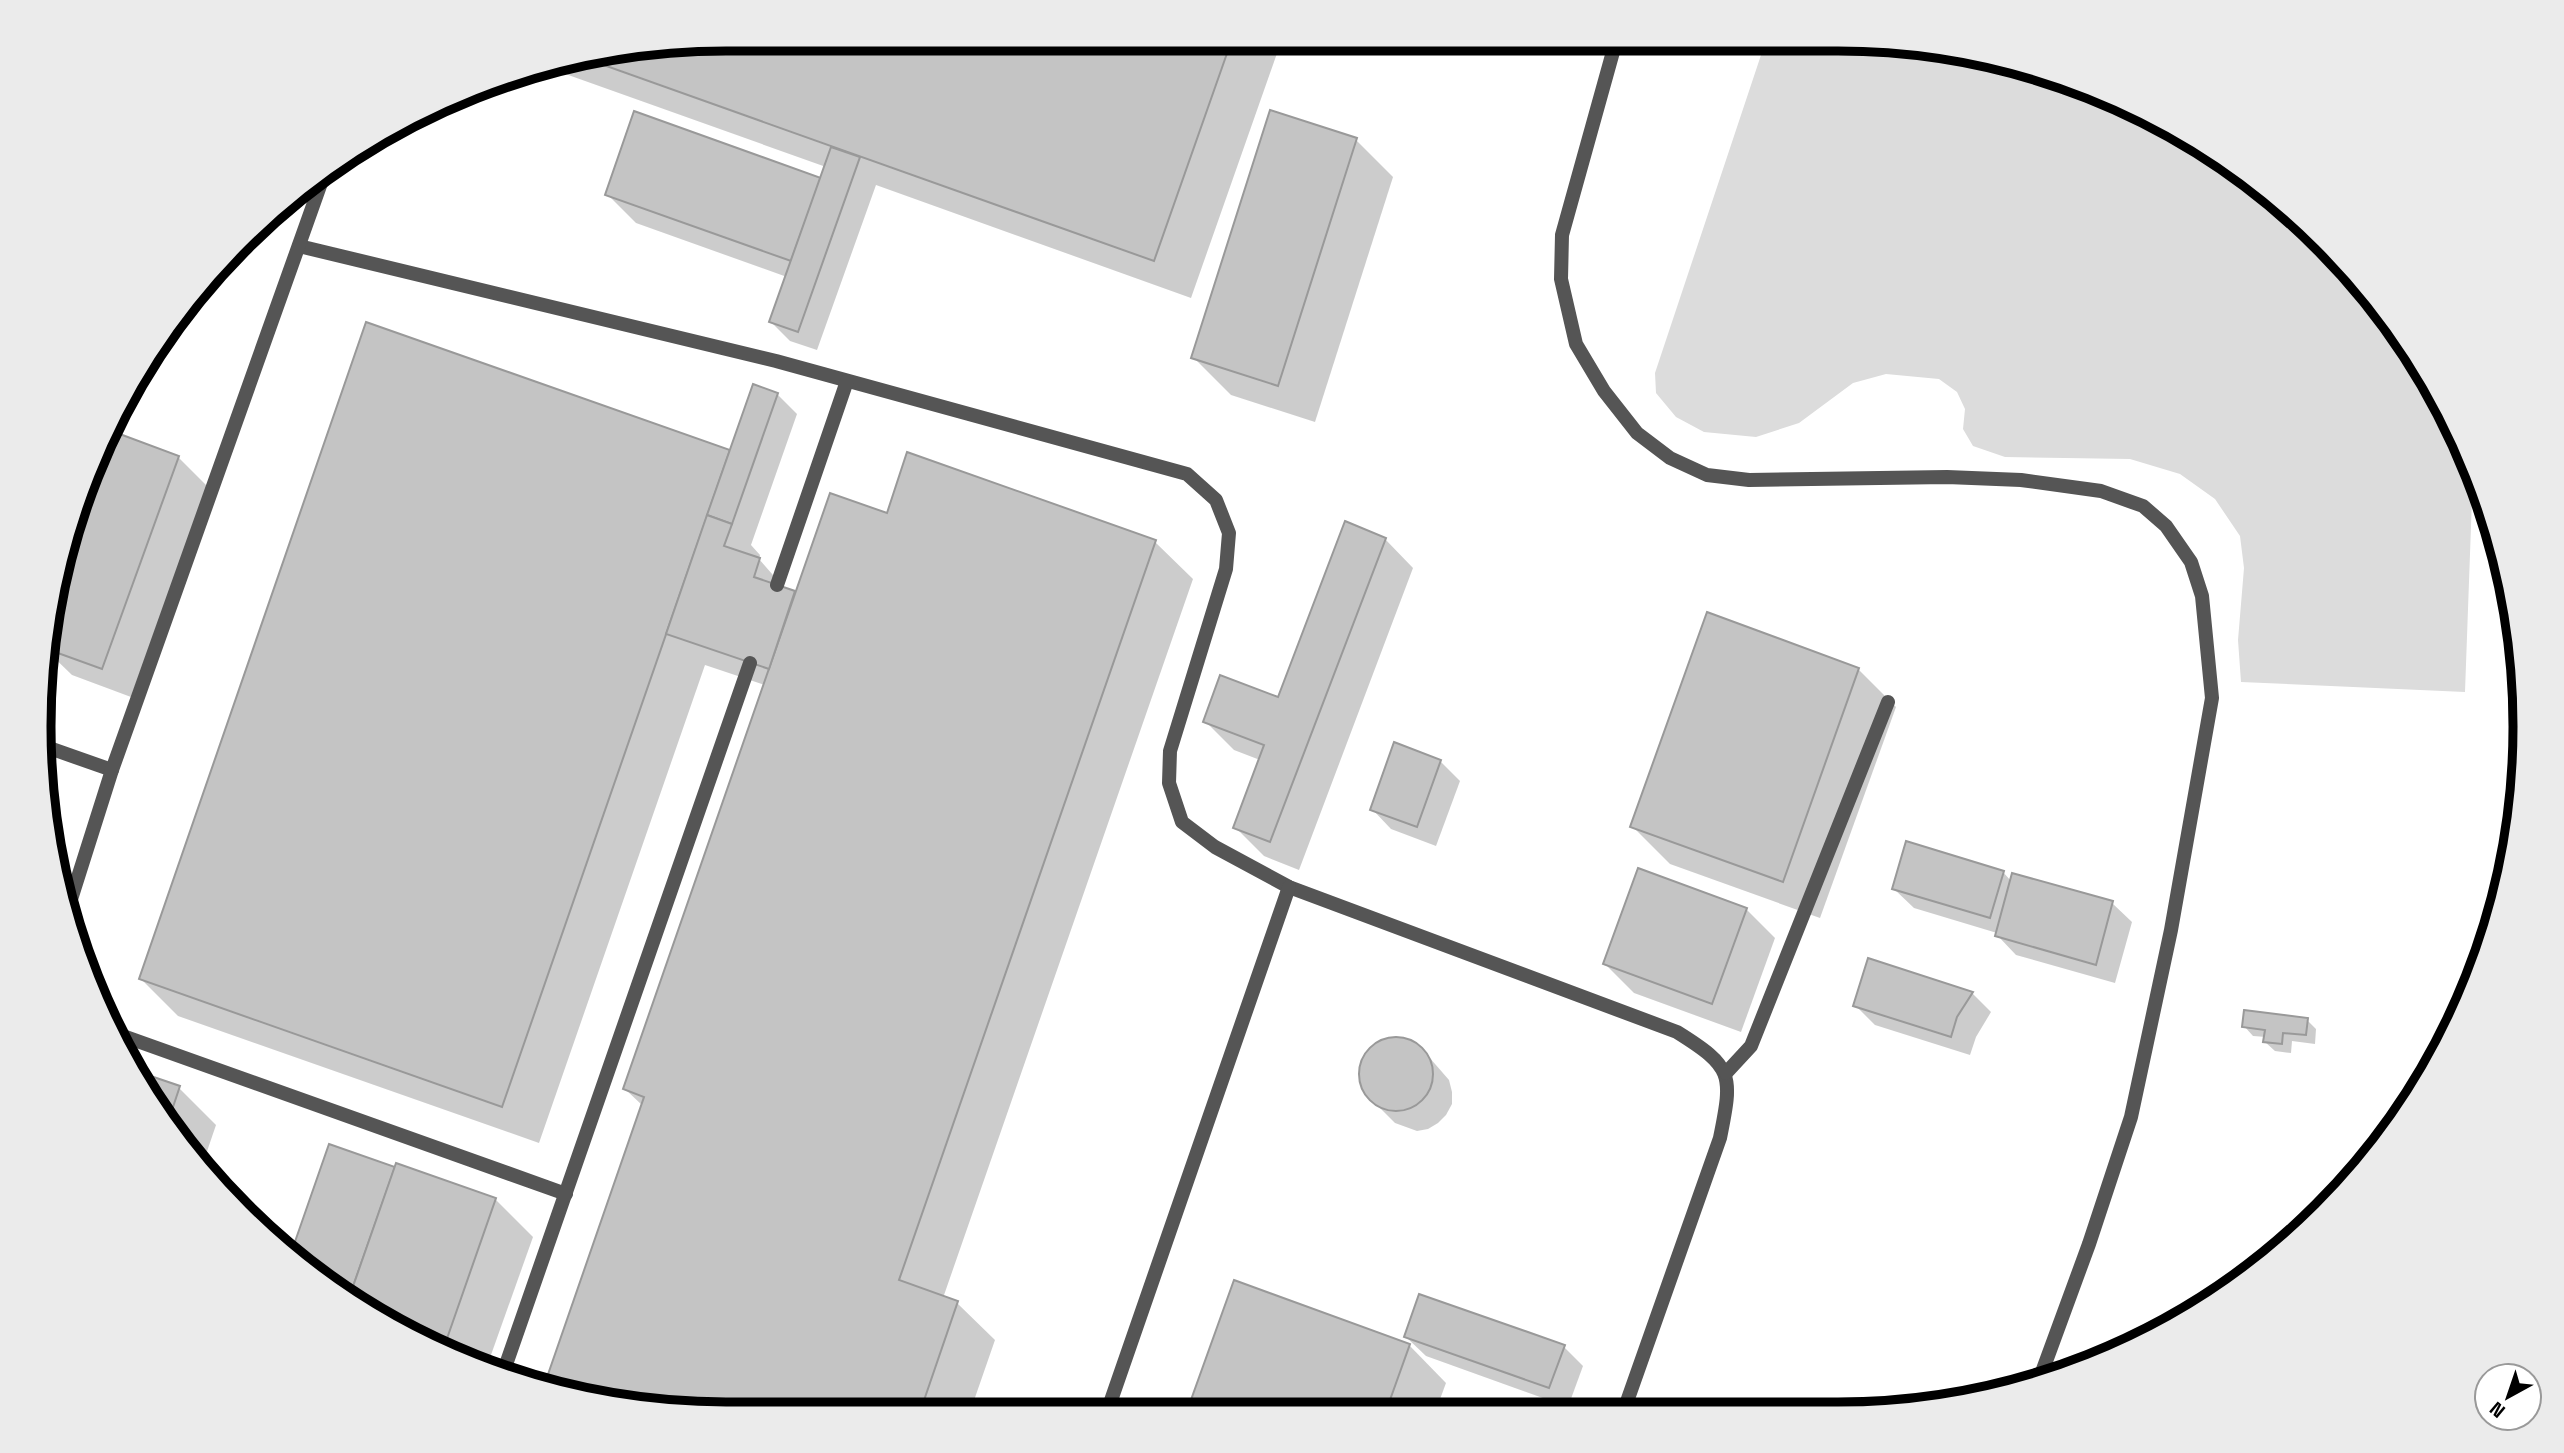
<svg xmlns="http://www.w3.org/2000/svg" width="2564" height="1453" font-family="'Space Grotesk',sans-serif">
	<style>
		.green { fill: #dcdcdc }
		.shadow { fill: #0003 }
		.building { fill: #c4c4c4; stroke: #999; stroke-width: 2 }
		.lines { fill: none; stroke-linecap: round; stroke-linejoin: round }
		.lane { stroke: #555; stroke-width: 14 }
		.rim { fill: none; stroke: #000; stroke-width: 9 }
	</style>
	<rect width="100%" height="100%" fill="#fff"/>
	<path class="green" d="M1766 40H1882L2016 62 2182 131 2291 210 2384 308 2455 423 2473 471 2465 692 2241 682 2238 640 2244 568 2240 536 2215 499 2180 474 2130 459 2005 457 1973 446 1963 429 1965 409 1957 392 1939 379 1886 374 1853 383 1799 423 1756 437 1704 432 1676 417 1656 393 1655 373Z"/>
	<g class="shadow">
		<path d="M1281 42 1191 298 876 185 817 350 790 341 771 322 787 277 636 223 607 194 821 180 826 167 543 66 636 44Z"/>
		<path d="M1356 140 1393 177 1315 422 1231 395 1193 357Z"/>
		<path d="M777 394 797 414 751 545 760 555 759 559 787 591 796 595 888 516 1155 542 1193 579 943 1298 957 1303 995 1340 970 1412 682 1413 546 1386 643 1106 625 1089 765 685 705 665 539 1143 178 1016 141 979 731 453Z"/>
		<path d="M178 457 207 486 131 697 72 675 44 648V642Z"/>
		<path d="M1385 539 1413 568 1299 870 1264 856 1235 827 1260 760 1234 750 1205 721 1279 700Z"/>
		<path d="M1858 669 1896 707 1820 918 1670 864 1632 826Z"/>
		<path d="M1440 761 1460 781 1436 846 1391 829 1372 809Z"/>
		<path d="M2003 872 2011 881 2112 903 2132 922 2115 983 2016 955 1997 935V933L1914 908 1894 889Z"/>
		<path d="M1746 909 1775 938 1741 1032 1634 993 1605 964Z"/>
		<path d="M1972 993 1991 1012 1976 1037 1970 1055 1875 1025 1855 1005Z"/>
		<path d="M2307 1020 2316 1029 2315 1044 2292 1041 2291 1053 2275 1051 2265 1042 2266 1037 2253 1036 2244 1026Z"/>
		<path d="M1401 1038 1412 1042 1422 1049 1449 1080 1452 1092V1104L1446 1115 1438 1123 1428 1129 1417 1131 1395 1123 1366 1094 1361 1084 1362 1060 1378 1043Z"/>
		<path d="M131 1071 179 1088 216 1125 201 1169Z"/>
		<path d="M330 1146 495 1199 533 1237 486 1369 382 1322 291 1257Z"/>
		<path d="M1235 1283 1409 1345 1446 1383 1436 1410 1189 1411Z"/>
		<path d="M1406 1337 1564 1347 1583 1366 1568 1407 1426 1356Z"/>
	</g>
	<g class="building">
		<path d="M1231 42 1154 261 581 57 636 44Z"/>
		<path d="M1270 110 1357 138 1278 386 1191 358Z"/>
		<path d="M634 111 821 178 791 261 605 195Z"/>
		<path d="M831 147 860 157 798 332 769 322Z"/>
		<path d="M366 322 730 450 502 1107 139 979Z"/>
		<path d="M753 384 778 393 732 524 707 515Z"/>
		<path d="M117 433 179 456 102 669 44 648V637Z"/>
		<path d="M907 452 1156 540 899 1280 958 1301 920 1412 682 1413 544 1386 644 1097 623 1089 830 493 887 513Z"/>
		<path d="M707 515 732 524 724 546 760 558 754 577 795 591 769 669 666 634Z"/>
		<path d="M1345 521 1386 538 1270 842 1233 828 1264 745 1203 722 1220 675 1278 697Z"/>
		<path d="M1707 612 1859 668 1783 882 1630 827Z"/>
		<path d="M1394 742 1441 760 1417 827 1370 810Z"/>
		<path d="M1906 841 2004 871 1990 918 1892 889Z"/>
		<path d="M1638 868 1747 908 1712 1004 1603 964Z"/>
		<path d="M2012 873 2113 901 2096 965 1995 936Z"/>
		<path d="M1868 958 1973 992 1957 1017 1951 1037 1853 1006Z"/>
		<path d="M2244 1010 2308 1018 2306 1035 2283 1033 2282 1044 2263 1042 2265 1030 2242 1027Z"/>
		<circle cx="1396" cy="1074" r="37"/>
		<path d="M130 1069 180 1086 168 1122 131 1071Z"/>
		<path d="M329 1144 395 1167 349 1298 290 1256Z"/>
		<path d="M396 1163 496 1198 443 1350 382 1322 349 1298Z"/>
		<path d="M1234 1280 1410 1344 1386 1411H1187Z"/>
		<path d="M1419 1294 1565 1345 1549 1388 1404 1337Z"/>
	</g>
	<g class="lines">
		<g class="lane">
			<path d="M1616 41 1562 235 1561 279 1576 344 1604 391 1637 433 1670 458 1707 475 1749 480 1947 477 2021 480 2101 491 2143 506 2166 526 2191 562 2202 596 2212 698 2171 930 2131 1117 2089 1244 2038 1383"/>
			<path d="M299 246 776 361 1187 474 1216 500 1229 533 1226 569 1170 751 1169 783 1182 822 1215 847 1289 887 1677 1032C1733 1067 1733 1074 1720 1138L1624 1410"/>
			<path d="M777 585 847 381"/>
			<path d="M41 745 112 770"/>
			<path d="M67 912 112 770 326 169"/>
			<path d="M112 1032 566 1194"/>
			<path d="M1726 1073 1751 1046 1888 702"/>
			<path d="M502 1376 750 663"/>
			<path d="M1107 1412 1289 887"/>
		</g>
	</g>
	<path d="M0 0H2564V1453H0ZM726 51H1838A675 675 0 0 1 2513 726V727A675 675 0 0 1 1838 1402H726A675 675 0 0 1 51 727V726A675 675 0 0 1 726 51Z" fill="#ebebeb" fill-rule="evenodd"/>
	<path class="rim" d="M726 51H1838A675 675 0 0 1 2513 726V727A675 675 0 0 1 1838 1402H726A675 675 0 0 1 51 727V726A675 675 0 0 1 726 51Z"/>
	<g transform="translate(2508 1397) rotate(220)"><circle r="33" fill="#ffffff" stroke="#999999" stroke-width="2"/>
	<path d="M0-5L12 26L0 18L-12 26Z" fill="#000000"/>
	<text y="-10" font-size="19" font-weight="bold" text-anchor="middle" fill="#000000">N</text>
	</g>
</svg>
